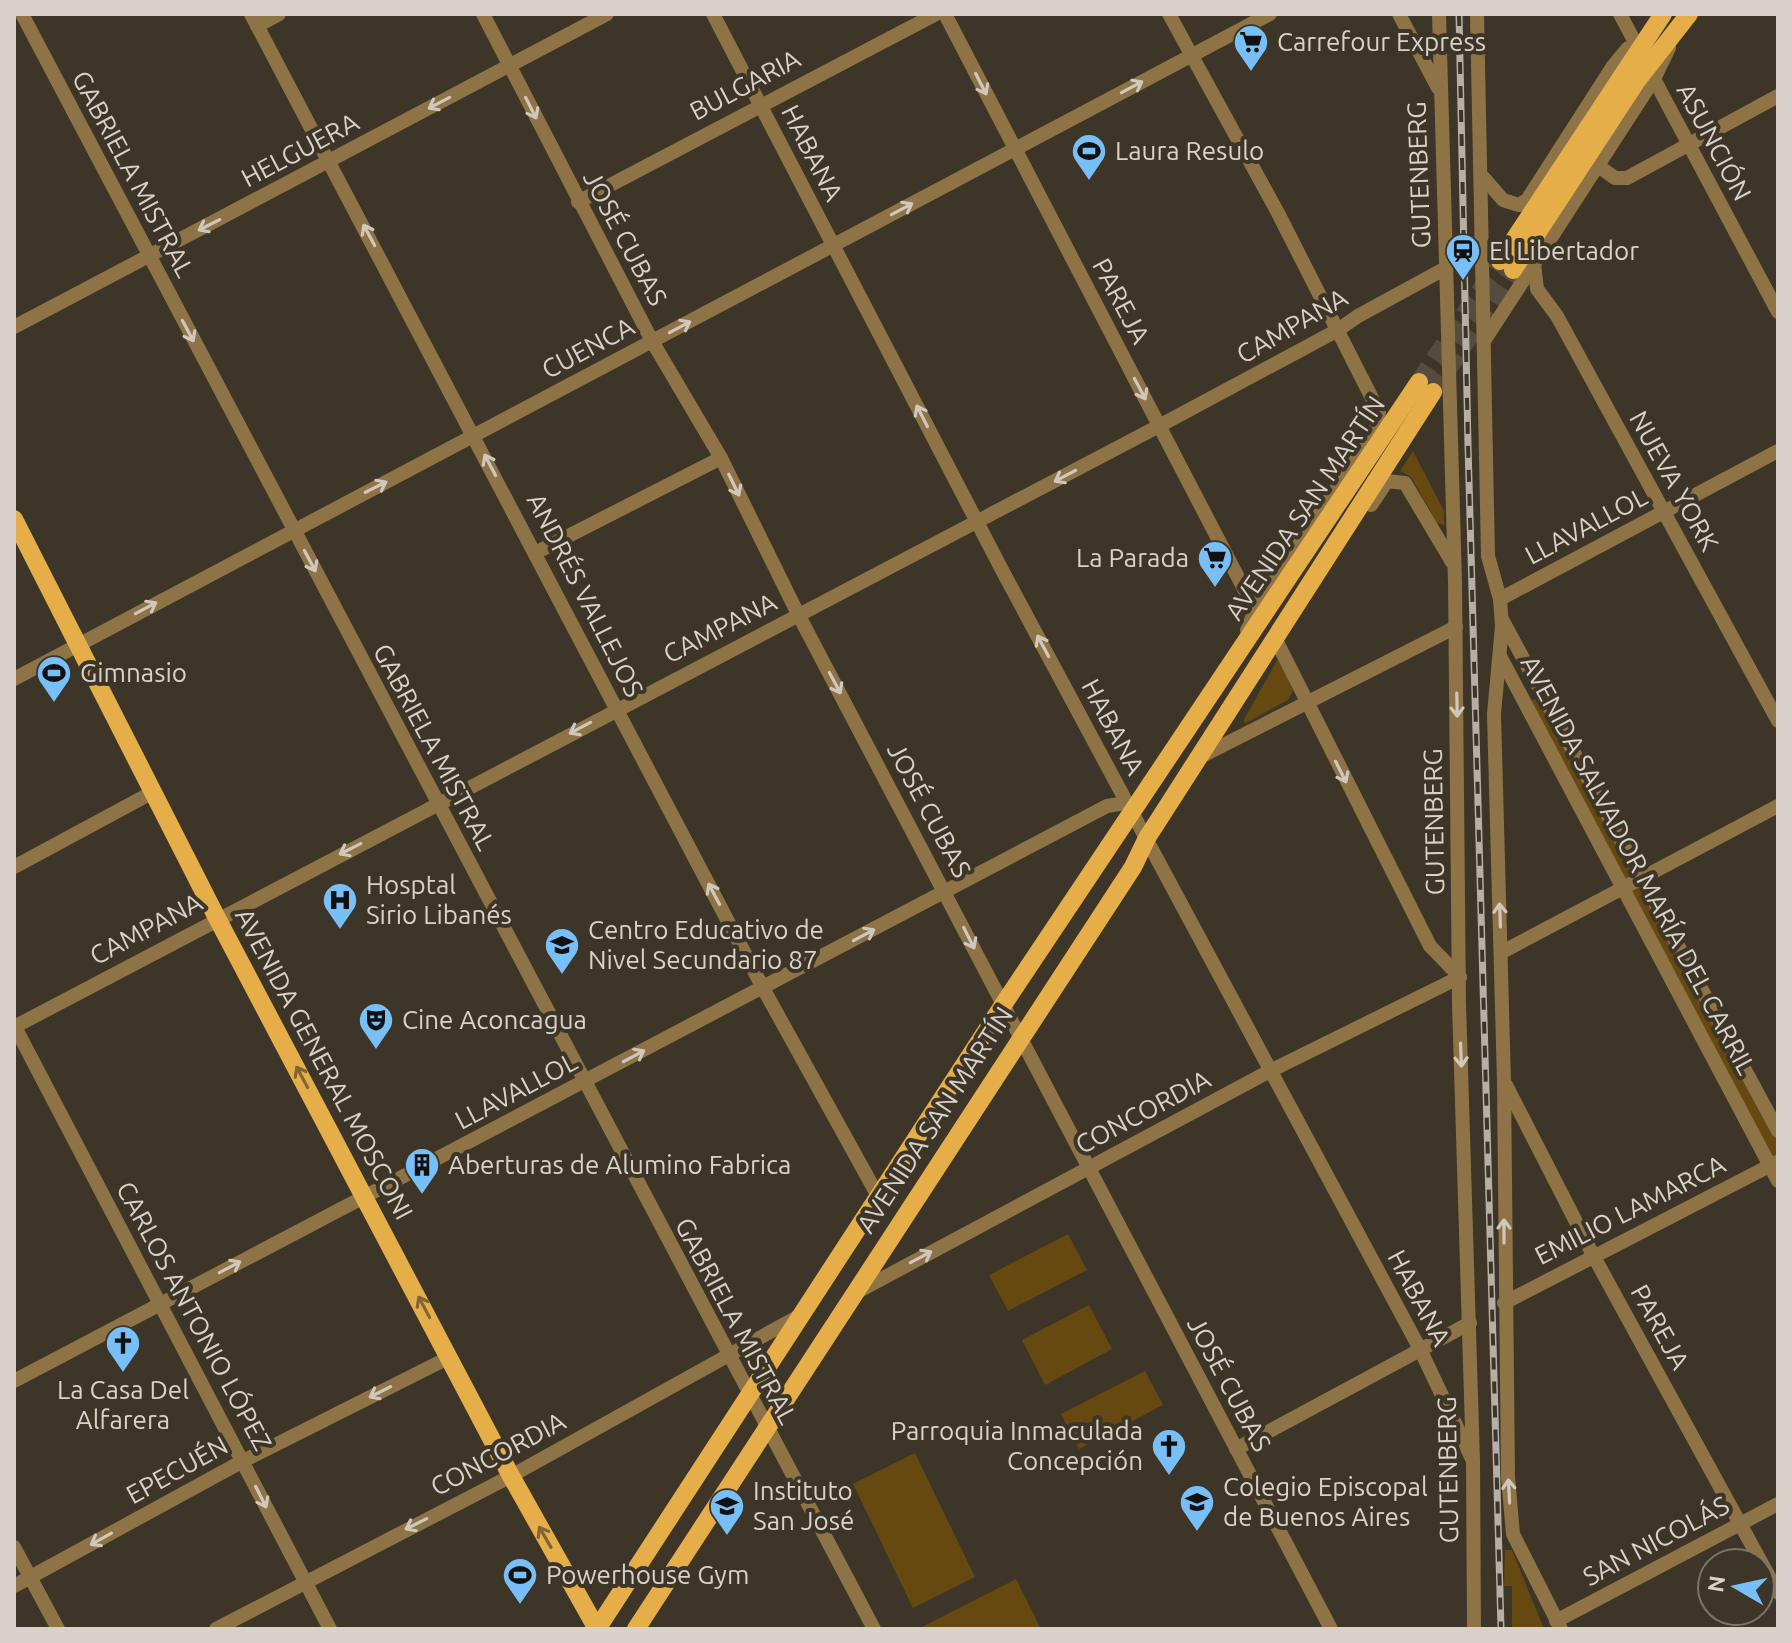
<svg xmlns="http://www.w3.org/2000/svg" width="1792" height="1643" font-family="Ubuntu,sans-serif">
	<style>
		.green { fill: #664910 }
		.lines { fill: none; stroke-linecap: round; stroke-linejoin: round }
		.major-tunnel { stroke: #544d3f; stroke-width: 18; stroke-dasharray: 18 9; stroke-linecap: butt }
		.minor { stroke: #8e7346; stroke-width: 14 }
		.major { stroke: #e6ae49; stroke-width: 18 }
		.rail-casing { stroke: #b6afa6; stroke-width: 7 }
		.rail { stroke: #3d3527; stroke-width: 4; stroke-dasharray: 12; stroke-linecap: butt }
		.oneway { stroke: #d1c8bd }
		.oneway2 { stroke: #816535 }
		.labels { text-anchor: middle; stroke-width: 8; stroke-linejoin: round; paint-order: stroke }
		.poi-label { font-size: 26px; fill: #d8d2ca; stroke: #3d3527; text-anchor: start }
		.street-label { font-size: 26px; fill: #d8d2ca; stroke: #3d3527 }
	</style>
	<rect width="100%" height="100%" fill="#3d3527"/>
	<g class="green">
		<path d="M1413 451 1444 511V525L1437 523 1411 477 1400 471Z"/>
		<path d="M1279 657 1293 691 1288 700 1246 723 1243 721Z"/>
		<path d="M1544 694 1778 1131V1181L1526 704Z"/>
		<path d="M1068 1234 1087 1270 1008 1311 989 1275Z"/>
		<path d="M1089 1305 1112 1349 1045 1385 1022 1340Z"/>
		<path d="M1145 1371 1163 1405 1079 1449 1061 1414Z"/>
		<path d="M915 1453 975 1577 913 1608 853 1484Z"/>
		<path d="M1505 1550H1512L1544 1629H1512V1586H1504Z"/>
		<path d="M1016 1579 1041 1629H918Z"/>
	</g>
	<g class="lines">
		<g class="major-tunnel">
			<path d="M1419 382 1500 261"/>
			<path d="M1433 392 1513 270"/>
		</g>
		<g class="minor">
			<path d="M22 14 874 1629"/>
			<path d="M251 14 763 988 878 1196"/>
			<path d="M483 14 652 341 721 458 798 614 1331 1629"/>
			<path d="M713 14 1002 570 1420 1349 1473 1461"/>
			<path d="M945 14 1255 610"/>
			<path d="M1169 14 1278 213 1379 412 1375 431 1255 610 1247 630"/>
			<path d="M1399 14 1438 88"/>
			<path d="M1439 14 1455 582 1459 1004 1473 1461 1474 1629"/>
			<path d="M1477 14 1488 556 1500 599 1502 626 1494 714 1504 1082 1508 1477 1513 1534 1561 1629"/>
			<path d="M257 26 279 14"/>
			<path d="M1654 79 1778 312"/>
			<path d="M1597 165 1615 178H1627L1778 96"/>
			<path d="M1484 178 1503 200 1519 205 1527 200 1613 66 1628 48H1638L1620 14"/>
			<path d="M578 202 936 14"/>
			<path d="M1534 263 1537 289 1557 316 1778 721"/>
			<path d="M14 327 607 14"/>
			<path d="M1484 341 1654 79 1669 48"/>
			<path d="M1371 505 1387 481 1405 483 1452 562"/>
			<path d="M537 552 721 458"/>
			<path d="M1500 599 1778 451"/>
			<path d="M1503 621 1778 1131"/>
			<path d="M1280 632 1275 638 1430 946 1460 977"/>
			<path d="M1500 656 1778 1181"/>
			<path d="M14 679 1270 14"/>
			<path d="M1200 757 1456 627"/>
			<path d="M14 867 153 792"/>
			<path d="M1502 952 1778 806"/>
			<path d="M14 1025 330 1629"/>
			<path d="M14 1027 1159 426 1338 330 1358 316 1446 268"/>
			<path d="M1506 1085 1593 1255 1778 1593"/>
			<path d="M857 1292 1268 1072 1460 977"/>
			<path d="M1504 1303 1777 1162"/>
			<path d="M14 1381 1107 806 1126 803"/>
			<path d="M1236 1449 1470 1323"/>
			<path d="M14 1547 58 1629"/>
			<path d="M14 1586 243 1461 450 1357"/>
			<path d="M1556 1621 1778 1504"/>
			<path d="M216 1629 511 1476 799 1316"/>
		</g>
		<g class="major">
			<path d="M1500 261 1663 14"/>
			<path d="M1513 270 1636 82 1689 14"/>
			<path d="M14 519 217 918 511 1476 597 1629"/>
			<path d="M597 1629 1003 1005 1419 382"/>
			<path d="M636 1629 1133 867 1147 838 1433 392"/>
		</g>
		<g class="rail-casing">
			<path id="rail" d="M1459 14 1468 445 1501 1629"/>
		</g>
		<use href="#rail" class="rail"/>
	</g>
	<defs><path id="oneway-shaft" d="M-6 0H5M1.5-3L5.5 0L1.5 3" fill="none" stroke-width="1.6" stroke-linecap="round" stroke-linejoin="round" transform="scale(2)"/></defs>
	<g class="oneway">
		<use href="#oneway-shaft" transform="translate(981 84) rotate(63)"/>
		<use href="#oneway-shaft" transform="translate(1132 87) rotate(-28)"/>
		<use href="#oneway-shaft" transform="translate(439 103) rotate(152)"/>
		<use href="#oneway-shaft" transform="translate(531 108) rotate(63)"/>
		<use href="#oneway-shaft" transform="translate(902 209) rotate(-28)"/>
		<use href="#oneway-shaft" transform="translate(209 225) rotate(153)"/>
		<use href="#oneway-shaft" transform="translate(369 235) rotate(-118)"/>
		<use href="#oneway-shaft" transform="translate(680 327) rotate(-28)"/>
		<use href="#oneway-shaft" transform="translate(188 331) rotate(62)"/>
		<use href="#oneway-shaft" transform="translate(1140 389) rotate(62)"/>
		<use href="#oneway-shaft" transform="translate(922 416) rotate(-117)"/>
		<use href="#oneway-shaft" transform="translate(490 465) rotate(-118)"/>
		<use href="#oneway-shaft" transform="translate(1065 476) rotate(152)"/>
		<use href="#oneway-shaft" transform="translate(734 485) rotate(64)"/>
		<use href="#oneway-shaft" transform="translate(376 487) rotate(-27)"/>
		<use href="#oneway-shaft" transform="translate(310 561) rotate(62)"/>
		<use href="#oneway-shaft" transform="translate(146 608) rotate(-28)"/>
		<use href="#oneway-shaft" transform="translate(1043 646) rotate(-118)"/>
		<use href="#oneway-shaft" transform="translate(835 683) rotate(62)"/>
		<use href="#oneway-shaft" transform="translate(1457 705) rotate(89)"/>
		<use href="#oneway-shaft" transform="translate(580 728) rotate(152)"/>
		<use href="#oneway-shaft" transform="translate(1341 772) rotate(63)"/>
		<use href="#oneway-shaft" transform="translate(350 849) rotate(153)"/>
		<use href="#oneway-shaft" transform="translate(714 894) rotate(-118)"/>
		<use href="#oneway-shaft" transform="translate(1500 915) rotate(-92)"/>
		<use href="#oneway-shaft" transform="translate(864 935) rotate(-28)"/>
		<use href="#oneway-shaft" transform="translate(969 938) rotate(63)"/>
		<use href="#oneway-shaft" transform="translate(1461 1055) rotate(88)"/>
		<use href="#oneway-shaft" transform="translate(634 1056) rotate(-28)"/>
		<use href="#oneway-shaft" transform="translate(1504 1231) rotate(-90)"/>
		<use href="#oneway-shaft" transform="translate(921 1257) rotate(-28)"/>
		<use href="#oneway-shaft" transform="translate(230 1267) rotate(-28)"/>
		<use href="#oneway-shaft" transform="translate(380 1392) rotate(153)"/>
		<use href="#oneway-shaft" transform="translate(1509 1491) rotate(-93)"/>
		<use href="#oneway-shaft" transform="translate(261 1497) rotate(63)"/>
		<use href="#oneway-shaft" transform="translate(416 1524) rotate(153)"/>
		<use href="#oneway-shaft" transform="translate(101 1539) rotate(151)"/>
	</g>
	<g class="oneway2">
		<use href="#oneway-shaft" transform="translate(302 1077) rotate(-118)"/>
		<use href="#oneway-shaft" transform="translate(424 1307) rotate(-118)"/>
		<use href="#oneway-shaft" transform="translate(545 1537) rotate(-120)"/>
	</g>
	<defs>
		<g id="supermarket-pin" transform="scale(1.8)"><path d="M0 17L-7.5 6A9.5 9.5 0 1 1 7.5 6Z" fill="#78bff7" stroke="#3d3527"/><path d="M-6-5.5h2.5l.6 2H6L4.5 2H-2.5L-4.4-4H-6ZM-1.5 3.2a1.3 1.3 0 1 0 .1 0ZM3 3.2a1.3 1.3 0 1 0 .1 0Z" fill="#111"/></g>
		<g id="stadium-pin" transform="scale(1.8)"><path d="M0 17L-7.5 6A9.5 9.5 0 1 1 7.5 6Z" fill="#78bff7" stroke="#3d3527"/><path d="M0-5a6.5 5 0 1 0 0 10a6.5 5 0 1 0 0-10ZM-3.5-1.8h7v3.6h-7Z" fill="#111"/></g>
		<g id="station-pin" transform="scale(1.8)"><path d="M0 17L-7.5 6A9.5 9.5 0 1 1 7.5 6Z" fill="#78bff7" stroke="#3d3527"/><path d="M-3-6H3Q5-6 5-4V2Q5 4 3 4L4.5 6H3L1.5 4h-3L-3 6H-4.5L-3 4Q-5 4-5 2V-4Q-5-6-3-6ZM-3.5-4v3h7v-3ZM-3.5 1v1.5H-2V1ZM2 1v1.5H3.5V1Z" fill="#111"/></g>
		<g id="hospital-pin" transform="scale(1.8)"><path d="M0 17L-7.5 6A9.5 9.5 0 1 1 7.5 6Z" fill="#78bff7" stroke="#3d3527"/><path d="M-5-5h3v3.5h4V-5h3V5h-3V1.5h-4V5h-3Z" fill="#111"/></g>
		<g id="school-pin" transform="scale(1.8)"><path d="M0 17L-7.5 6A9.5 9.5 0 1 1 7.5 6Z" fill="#78bff7" stroke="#3d3527"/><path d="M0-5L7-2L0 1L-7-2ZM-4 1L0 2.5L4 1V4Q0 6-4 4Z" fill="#111"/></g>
		<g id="theatre-pin" transform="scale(1.8)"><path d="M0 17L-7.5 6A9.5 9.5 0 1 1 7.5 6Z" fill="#78bff7" stroke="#3d3527"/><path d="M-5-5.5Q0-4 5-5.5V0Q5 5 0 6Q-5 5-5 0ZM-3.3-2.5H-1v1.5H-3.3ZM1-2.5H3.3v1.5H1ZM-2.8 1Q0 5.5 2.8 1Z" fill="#111"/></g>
		<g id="building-pin" transform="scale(1.8)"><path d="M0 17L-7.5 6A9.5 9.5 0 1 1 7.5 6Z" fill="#78bff7" stroke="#3d3527"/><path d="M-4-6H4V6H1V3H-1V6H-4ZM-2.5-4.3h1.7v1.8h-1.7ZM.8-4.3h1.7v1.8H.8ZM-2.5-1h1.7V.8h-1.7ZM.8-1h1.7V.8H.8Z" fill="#111"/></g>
		<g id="church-pin" transform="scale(1.8)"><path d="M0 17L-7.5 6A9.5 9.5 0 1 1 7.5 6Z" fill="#78bff7" stroke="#3d3527"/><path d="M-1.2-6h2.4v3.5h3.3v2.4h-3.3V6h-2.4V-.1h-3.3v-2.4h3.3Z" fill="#111"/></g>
	</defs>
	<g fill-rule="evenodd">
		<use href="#supermarket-pin" x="1251" y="42"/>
		<use href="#stadium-pin" x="1089" y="151"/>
		<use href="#station-pin" x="1463" y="251"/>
		<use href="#supermarket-pin" x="1215" y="558"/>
		<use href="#stadium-pin" x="54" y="673"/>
		<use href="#hospital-pin" x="340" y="900"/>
		<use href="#school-pin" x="562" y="945"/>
		<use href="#theatre-pin" x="376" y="1020"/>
		<use href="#building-pin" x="422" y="1165"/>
		<use href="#church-pin" x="123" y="1343"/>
		<use href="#church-pin" x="1169" y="1446"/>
		<use href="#school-pin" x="1197" y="1502"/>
		<use href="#school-pin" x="727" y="1506"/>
		<use href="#stadium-pin" x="520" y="1575"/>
	</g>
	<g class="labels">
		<g class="poi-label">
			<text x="1277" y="51">Carrefour Express</text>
			<text x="1115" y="160">Laura Resulo</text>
			<text x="1489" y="260">El Libertador</text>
			<text x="1189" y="567" text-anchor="end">La Parada</text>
			<text x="80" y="682">Gimnasio</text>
			<text x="366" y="894">Hosptal<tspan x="366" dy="30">Sirio Libanés</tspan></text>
			<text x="588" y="939">Centro Educativo de<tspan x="588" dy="30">Nivel Secundario 87</tspan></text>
			<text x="402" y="1029">Cine Aconcagua</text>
			<text x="448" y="1174">Aberturas de Alumino Fabrica</text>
			<text x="123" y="1399" text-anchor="middle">La Casa Del<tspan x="123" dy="30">Alfarera</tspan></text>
			<text x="1143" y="1440" text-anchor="end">Parroquia Inmaculada<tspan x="1143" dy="30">Concepción</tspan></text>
			<text x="1223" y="1496">Colegio Episcopal<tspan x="1223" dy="30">de Buenos Aires</tspan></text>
			<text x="753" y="1500">Instituto<tspan x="753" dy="30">San José</tspan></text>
			<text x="546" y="1584">Powerhouse Gym</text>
		</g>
		<g class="street-label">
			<text transform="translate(745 85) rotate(-28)" y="9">BULGARIA</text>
			<text transform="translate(1714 142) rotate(62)" y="9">ASUNCIÓN</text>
			<text transform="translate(300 150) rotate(-28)" y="9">HELGUERA</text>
			<text transform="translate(812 153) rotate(63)" y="9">HABANA</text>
			<text transform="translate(133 174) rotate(62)" y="9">GABRIELA MISTRAL</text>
			<text transform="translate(1419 175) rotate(-92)" y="9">GUTENBERG</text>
			<text transform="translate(625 238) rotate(62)" y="9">JOSÉ CUBAS</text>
			<text transform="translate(1121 301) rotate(62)" y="9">PAREJA</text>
			<text transform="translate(1292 326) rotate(-30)" y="9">CAMPANA</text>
			<text transform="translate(588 348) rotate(-28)" y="9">CUENCA</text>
			<text transform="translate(1674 481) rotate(61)" y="9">NUEVA YORK</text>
			<text transform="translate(1305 508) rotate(-56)" y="9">AVENIDA SAN MARTÍN</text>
			<text transform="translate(1586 526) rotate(-28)" y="9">LLAVALLOL</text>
			<text transform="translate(585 595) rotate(63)" y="9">ANDRÉS VALLEJOS</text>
			<text transform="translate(720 628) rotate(-27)" y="9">CAMPANA</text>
			<text transform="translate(1113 727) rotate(62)" y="9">HABANA</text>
			<text transform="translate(434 747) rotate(62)" y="9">GABRIELA MISTRAL</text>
			<text transform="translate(929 810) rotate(62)" y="9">JOSÉ CUBAS</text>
			<text transform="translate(1434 822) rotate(-91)" y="9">GUTENBERG</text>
			<text transform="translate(1638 865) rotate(62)" y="9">AVENIDA SALVADOR MARÍA DEL CARRIL</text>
			<text transform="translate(146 929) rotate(-28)" y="9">CAMPANA</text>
			<text transform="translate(324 1064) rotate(62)" y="9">AVENIDA GENERAL MOSCONI</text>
			<text transform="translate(516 1091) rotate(-28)" y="9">LLAVALLOL</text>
			<text transform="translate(1143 1112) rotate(-28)" y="9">CONCORDIA</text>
			<text transform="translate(935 1120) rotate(-57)" y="9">AVENIDA SAN MARTÍN</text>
			<text transform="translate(1630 1210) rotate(-27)" y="9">EMILIO LAMARCA</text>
			<text transform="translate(1419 1298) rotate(62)" y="9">HABANA</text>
			<text transform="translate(194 1316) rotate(62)" y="9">CARLOS ANTONIO LÓPEZ</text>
			<text transform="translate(736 1321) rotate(62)" y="9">GABRIELA MISTRAL</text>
			<text transform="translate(1660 1327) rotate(61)" y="9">PAREJA</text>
			<text transform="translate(1229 1384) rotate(62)" y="9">JOSÉ CUBAS</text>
			<text transform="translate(498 1454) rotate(-28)" y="9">CONCORDIA</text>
			<text transform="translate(177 1470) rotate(-29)" y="9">EPECUÉN</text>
			<text transform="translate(1448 1470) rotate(-91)" y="9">GUTENBERG</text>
			<text transform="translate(1656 1541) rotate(-28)" y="9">SAN NICOLÁS</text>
		</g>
	</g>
	<rect width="1792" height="1643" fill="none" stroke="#d8d2ca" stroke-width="32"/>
	<g transform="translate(1736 1587) rotate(279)"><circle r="38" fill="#3d3527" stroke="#7b7468" stroke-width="2"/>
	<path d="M0-6L14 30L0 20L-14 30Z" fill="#78bff7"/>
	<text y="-12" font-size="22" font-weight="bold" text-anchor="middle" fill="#d8d2ca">N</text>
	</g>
</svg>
